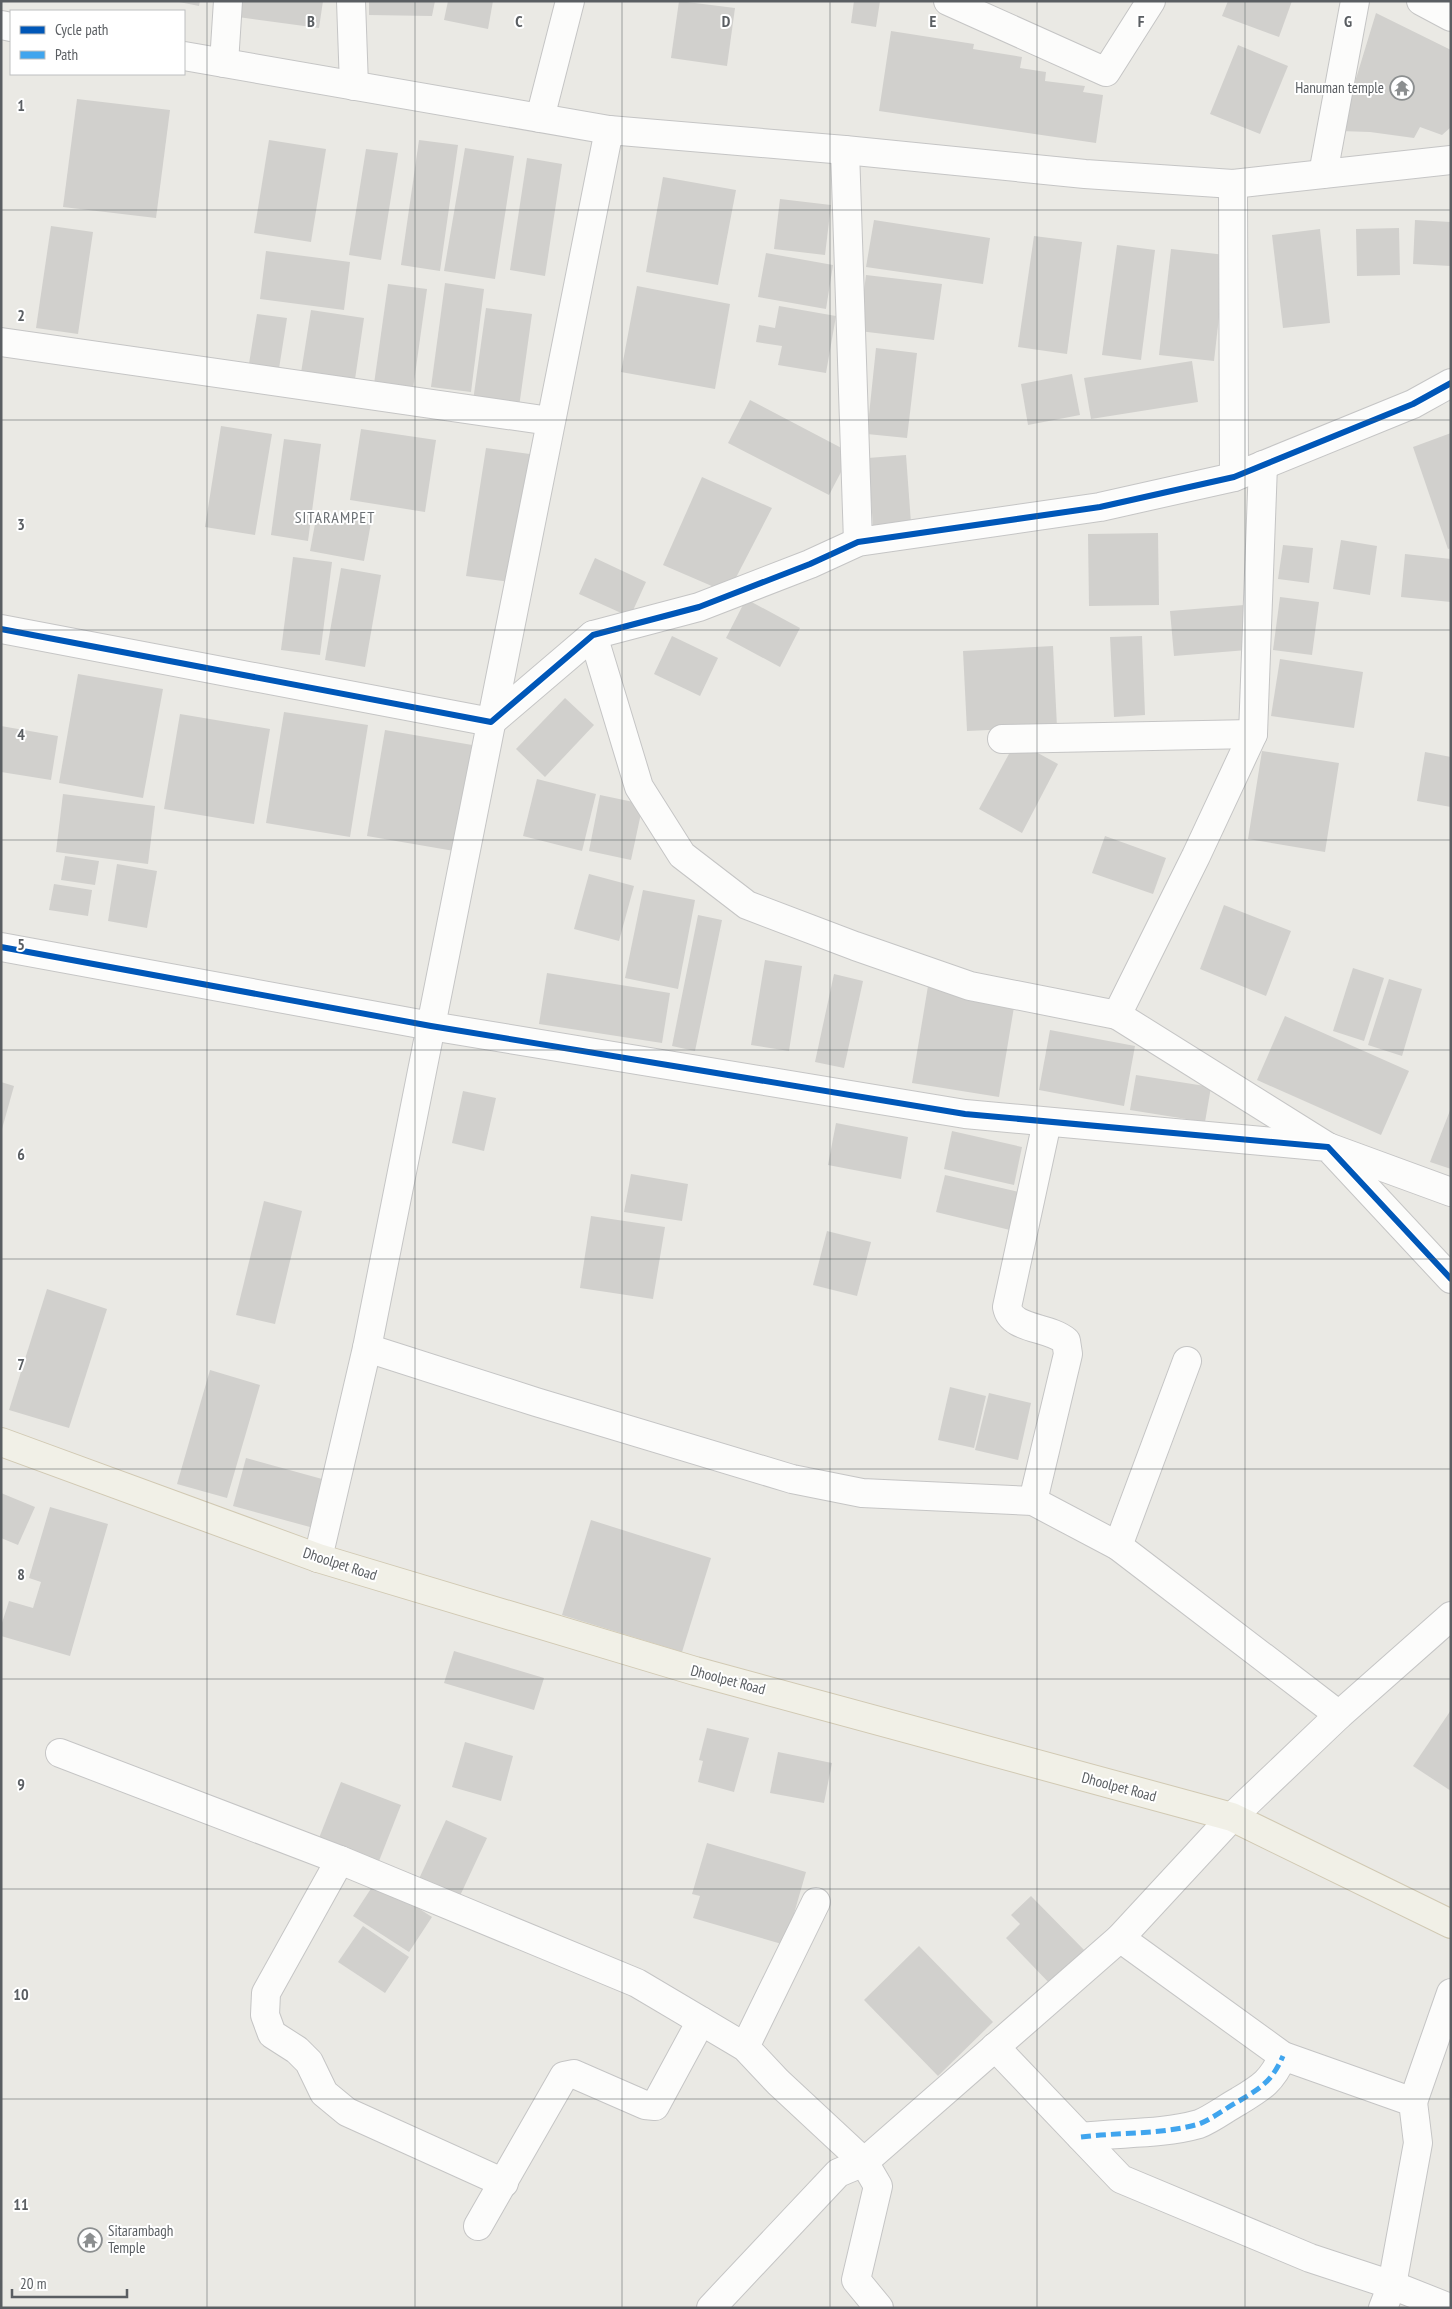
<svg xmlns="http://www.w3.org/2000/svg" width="1452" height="2309" font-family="'PT Sans Narrow',sans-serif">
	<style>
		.building { fill: #d1d0cd }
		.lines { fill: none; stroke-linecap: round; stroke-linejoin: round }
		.minor-casing { stroke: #c5c5c5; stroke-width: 30 }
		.major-casing { stroke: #d1c9b3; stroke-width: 30 }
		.minor { stroke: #fcfcfb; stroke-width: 28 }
		.major { stroke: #f1f0e7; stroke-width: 28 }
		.quiet { stroke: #40a5ee; stroke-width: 5; stroke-dasharray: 10 5; stroke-linecap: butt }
		.cycleway-casing { stroke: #fff; stroke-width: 9 }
		.cycleway { stroke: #0057b8; stroke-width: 6 }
		.grid { fill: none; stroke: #5a5e62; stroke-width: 1; stroke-opacity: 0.55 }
		.labels { text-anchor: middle; stroke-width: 4; stroke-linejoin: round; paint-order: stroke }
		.poi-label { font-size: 15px; fill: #5a5e62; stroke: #fff; text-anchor: end }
		.street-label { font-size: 15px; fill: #5a5e62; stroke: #fff }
		.neighbourhood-label { font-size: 16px; letter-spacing: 1px; fill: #6b7074; stroke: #fff }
		.grid-label { font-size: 16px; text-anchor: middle; font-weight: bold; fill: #5a5e62; stroke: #fff; stroke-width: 4; stroke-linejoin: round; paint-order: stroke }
	</style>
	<rect width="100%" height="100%" fill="#eae9e4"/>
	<g class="building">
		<path d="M174 1H200L199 6Z"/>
		<path d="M240 1H323L319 28 238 17Z"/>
		<path d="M369 1H435L432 16 369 15Z"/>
		<path d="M448 1H493L488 29 444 20Z"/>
		<path d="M679 1 735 8 727 66 671 58Z"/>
		<path d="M854 1H880L876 27 851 23Z"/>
		<path d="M1228 1H1292L1279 37 1222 16Z"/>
		<path d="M1376 13 1451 50V127L1442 135 1420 127 1414 138 1370 132 1340 131Z"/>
		<path d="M891 31 974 44 973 49 1022 57 1020 68 1046 72 1045 81 1085 86 1083 92 1103 95 1096 143 879 111Z"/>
		<path d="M1238 45 1288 66 1260 134 1210 114Z"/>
		<path d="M77 99 170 110 156 218 63 207Z"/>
		<path d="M269 140 326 149 311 242 254 233Z"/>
		<path d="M419 140 458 145 440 271 401 265Z"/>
		<path d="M465 148 514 156 495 279 444 271Z"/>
		<path d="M366 149 398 153 381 260 349 255Z"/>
		<path d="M527 158 562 164 545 276 510 270Z"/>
		<path d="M663 177 736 190 718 285 646 272Z"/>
		<path d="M780 199 831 205 825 255 774 249Z"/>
		<path d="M874 220 990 238 983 284 866 267Z"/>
		<path d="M1415 220 1451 222V266L1413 264Z"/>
		<path d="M51 226 93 232 78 334 36 328Z"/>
		<path d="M1399 228 1400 275 1357 276 1356 229Z"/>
		<path d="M1320 229 1330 323 1283 328 1272 235Z"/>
		<path d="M1034 236 1082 242 1067 354 1018 347Z"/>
		<path d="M1117 245 1155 250 1141 360 1102 355Z"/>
		<path d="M1171 249 1226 255 1214 361 1159 355Z"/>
		<path d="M266 251 350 262 344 310 260 299Z"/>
		<path d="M766 253 833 265 826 309 758 297Z"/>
		<path d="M866 275 942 284 934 340 859 331Z"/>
		<path d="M445 283 484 289 471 392 431 387Z"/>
		<path d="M388 284 427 289 413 389 374 384Z"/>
		<path d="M637 286 730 304 715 389 621 372Z"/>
		<path d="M779 306 836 316 826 373 778 365 782 346 756 342 759 325 775 328Z"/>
		<path d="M486 308 532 314 519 407 473 401Z"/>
		<path d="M311 310 364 318 354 386 300 379Z"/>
		<path d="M257 314 287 318 278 375 248 370Z"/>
		<path d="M876 348 917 353 907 438 867 434Z"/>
		<path d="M1192 361 1198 402 1091 419 1084 378Z"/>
		<path d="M1072 374 1080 415 1028 425 1021 384Z"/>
		<path d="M750 400 851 453 829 495 728 443Z"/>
		<path d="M221 426 272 434 255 535 205 527Z"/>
		<path d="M361 429 436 440 425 512 350 500Z"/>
		<path d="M1451 433V548L1448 549 1413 447Z"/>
		<path d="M284 439 321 444 308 541 271 535Z"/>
		<path d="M486 448 537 455 518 583 466 576Z"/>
		<path d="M906 455 911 523 873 526 868 458Z"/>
		<path d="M702 477 772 508 728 593 663 565Z"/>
		<path d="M317 513 371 523 364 561 310 551Z"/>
		<path d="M1158 533 1159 605 1089 606 1088 534Z"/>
		<path d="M1341 540 1377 546 1370 595 1333 589Z"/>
		<path d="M1283 545 1313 548 1309 583 1278 579Z"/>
		<path d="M1405 554 1451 559V602L1401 597Z"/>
		<path d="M293 557 332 562 320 655 281 650Z"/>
		<path d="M595 558 646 582 630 617 579 594Z"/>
		<path d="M341 568 381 575 365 667 325 660Z"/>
		<path d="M1280 597 1319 602 1312 655 1273 650Z"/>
		<path d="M746 599 800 628 780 667 726 638Z"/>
		<path d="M1244 605 1247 650 1174 656 1170 611Z"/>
		<path d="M672 636 718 658 700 696 654 674Z"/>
		<path d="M1142 636 1145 715 1114 717 1110 637Z"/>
		<path d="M1053 646 1057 727 967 731 963 651Z"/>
		<path d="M1280 659 1363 672 1354 728 1271 716Z"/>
		<path d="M78 674 163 689 143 798 59 783Z"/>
		<path d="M565 698 594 725 545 777 516 749Z"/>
		<path d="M284 712 368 725 350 837 266 823Z"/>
		<path d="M180 714 270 729 254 824 164 809Z"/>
		<path d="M1 726 58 736 51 780 1 772Z"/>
		<path d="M385 730 478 746 460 852 367 836Z"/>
		<path d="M1016 741 1058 764 1022 833 979 809Z"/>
		<path d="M1262 751 1339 763 1325 852 1248 839Z"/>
		<path d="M1425 752 1451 757V807L1417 801Z"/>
		<path d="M537 779 596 794 582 851 523 836Z"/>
		<path d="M63 794 155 806 148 864 56 852Z"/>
		<path d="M600 795 643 804 631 860 589 851Z"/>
		<path d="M1105 836 1166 858 1153 894 1092 873Z"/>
		<path d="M65 856 99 861 95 885 61 880Z"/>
		<path d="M117 864 157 871 147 928 108 921Z"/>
		<path d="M589 874 634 886 619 941 574 929Z"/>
		<path d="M54 884 92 890 88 916 49 910Z"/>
		<path d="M643 890 695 900 678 989 625 978Z"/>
		<path d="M1224 905 1291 931 1266 996 1200 969Z"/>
		<path d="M698 915 722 920 695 1051 672 1046Z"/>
		<path d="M765 960 802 966 789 1051 751 1045Z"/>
		<path d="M1353 968 1384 978 1364 1041 1333 1031Z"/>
		<path d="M547 973 670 993 662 1043 539 1024Z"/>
		<path d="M834 974 863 981 844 1068 815 1062Z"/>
		<path d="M1389 979 1422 989 1402 1056 1368 1045Z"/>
		<path d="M928 986 1015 1001 999 1097 912 1083Z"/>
		<path d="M1285 1016 1409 1071 1381 1135 1257 1080Z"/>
		<path d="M1050 1030 1135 1046 1124 1106 1039 1090Z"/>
		<path d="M1136 1075 1211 1087 1205 1122 1130 1110Z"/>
		<path d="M1 1082 14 1086 2 1129H1Z"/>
		<path d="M463 1091 496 1098 484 1151 452 1143Z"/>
		<path d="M1451 1108V1169L1430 1162Z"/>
		<path d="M836 1123 908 1137 901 1179 828 1165Z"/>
		<path d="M952 1131 1022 1147 1014 1185 944 1169Z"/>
		<path d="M631 1174 688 1184 682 1221 624 1212Z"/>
		<path d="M945 1175 1019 1192 1010 1230 936 1212Z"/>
		<path d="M264 1201 302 1211 275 1324 236 1315Z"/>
		<path d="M591 1216 665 1227 653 1299 580 1288Z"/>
		<path d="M827 1231 871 1242 857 1296 813 1285Z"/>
		<path d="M47 1289 107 1309 69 1428 9 1410Z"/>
		<path d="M210 1370 260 1385 227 1498 177 1484Z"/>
		<path d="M950 1387 986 1396 974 1448 938 1440Z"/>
		<path d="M989 1393 1031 1403 1018 1460 975 1450Z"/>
		<path d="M246 1458 333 1482 321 1530 233 1506Z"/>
		<path d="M1 1493 35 1507 18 1545 1 1538Z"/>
		<path d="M50 1507 108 1524 70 1656 1 1636V1626L9 1601 33 1608 41 1582 29 1578Z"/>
		<path d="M591 1520 711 1558 682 1652 562 1615Z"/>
		<path d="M454 1651 544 1678 534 1710 444 1683Z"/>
		<path d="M1451 1710V1791L1413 1766Z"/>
		<path d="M707 1728 749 1738 734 1792 698 1782 703 1761 699 1760Z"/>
		<path d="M465 1742 513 1756 501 1801 452 1787Z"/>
		<path d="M778 1752 832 1763 824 1803 770 1793Z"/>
		<path d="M341 1782 401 1805 379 1861 319 1838Z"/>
		<path d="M446 1820 487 1838 458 1900 418 1881Z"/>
		<path d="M707 1843 806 1872 785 1945 693 1918 700 1896 692 1894Z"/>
		<path d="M376 1881 432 1917 409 1952 353 1916Z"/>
		<path d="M1031 1896 1089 1955 1054 1988 1006 1938 1020 1924 1011 1915Z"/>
		<path d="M363 1926 409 1957 385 1993 338 1962Z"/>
		<path d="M919 1946 993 2022 938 2076 864 2000Z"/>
	</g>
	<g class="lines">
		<g class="minor-casing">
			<g id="minor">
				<path d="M351 1 354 86"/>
				<path d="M948 1 1106 72 1151 1"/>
				<path d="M1421 1 1451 17"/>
				<path d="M1 25 11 27"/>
				<path d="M184 56 609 130 845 150 1085 174 1233 184 1451 160"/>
				<path d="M224 63 228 1"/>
				<path d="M540 118 570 1"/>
				<path d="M845 150 858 542"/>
				<path d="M1323 174 1355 1"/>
				<path d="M1233 184 1234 477"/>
				<path d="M1 342 550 421"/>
				<path d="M1 629 491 722 593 635 699 607 810 564 858 542 1100 507 1234 477 1413 404 1451 383"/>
				<path d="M593 635 639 787 682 855 747 905 855 946 970 986 1117 1015 1196 856 1253 734 1263 465"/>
				<path d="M1002 739 1253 734"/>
				<path d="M1 947 431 1026 965 1114 1328 1147 1451 1279"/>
				<path d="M1117 1015 1328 1147 1451 1192"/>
				<path d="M367 1348 536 1402 792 1479 862 1493 1033 1501 1118 1546 1339 1715"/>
				<path d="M1033 1501 1068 1354 1066 1341C1048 1326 1011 1330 1007 1307L1047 1122"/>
				<path d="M1118 1546 1187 1361"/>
				<path d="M318 1558 367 1348 609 130"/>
				<path d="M60 1753 340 1860 637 1983 745 2047 778 2082 864 2162 878 2186 856 2280 879 2308"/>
				<path d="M340 1860 266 1993 265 2015 272 2034 297 2050 309 2062 324 2093 347 2112 504 2183"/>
				<path d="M1120 1938 1283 2056 1413 2102 1418 2143 1392 2285 1383 2308"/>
				<path d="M745 2047 816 1902"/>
				<path d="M995 2047 1121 2179 1310 2258 1392 2285 1450 2308"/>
				<path d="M1413 2102 1451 1993"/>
				<path d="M1081 2137C1120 2132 1160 2135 1199 2124 1212 2119 1226 2108 1239 2101 1262 2087 1272 2081 1283 2056"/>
				<path d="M478 2226 564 2076 574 2074 645 2105 655 2106 701 2021"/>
				<path d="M711 2308 838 2173 864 2162 1120 1938 1232 1817 1339 1715 1451 1616"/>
			</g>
		</g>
		<g class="major-casing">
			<path id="major" d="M1 1442 318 1558 695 1671 1232 1817 1451 1924"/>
		</g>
		<use href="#minor" class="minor"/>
		<use href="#major" class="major"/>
		<path class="quiet" d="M1081 2137C1120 2132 1160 2135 1199 2124 1212 2119 1226 2108 1239 2101 1262 2087 1272 2081 1283 2056"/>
		<g class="cycleway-casing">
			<g id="cycleway">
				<path d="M1 629 491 722 593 635 699 607 810 564 858 542 1100 507 1234 477 1413 404 1451 383"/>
				<path d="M1 947 431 1026 965 1114 1328 1147 1451 1279"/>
			</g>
		</g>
		<use href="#cycleway" class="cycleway"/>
	</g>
	<path class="grid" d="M207 1V2308M415 1V2308M622 1V2308M830 1V2308M1037 1V2308M1245 1V2308M1 210H1451M1 420H1451M1 630H1451M1 840H1451M1 1050H1451M1 1259H1451M1 1469H1451M1 1679H1451M1 1889H1451M1 2099H1451"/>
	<defs>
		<g id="temple-ring" transform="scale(1.25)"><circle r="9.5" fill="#fff" stroke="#8c8f90" stroke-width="1.5"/><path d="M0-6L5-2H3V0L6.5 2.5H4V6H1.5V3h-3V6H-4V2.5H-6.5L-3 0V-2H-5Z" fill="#8c8f90"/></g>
	</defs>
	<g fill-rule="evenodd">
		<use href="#temple-ring" x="1402" y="88"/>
		<use href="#temple-ring" x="90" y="2240"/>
	</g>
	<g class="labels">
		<g class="poi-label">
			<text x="1384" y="93">Hanuman temple</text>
			<text x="108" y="2236" text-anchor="start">Sitarambagh<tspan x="108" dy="17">Temple</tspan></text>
		</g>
		<g class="street-label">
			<text transform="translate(340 1564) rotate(18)" y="5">Dhoolpet Road</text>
			<text transform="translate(728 1680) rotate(15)" y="5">Dhoolpet Road</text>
			<text transform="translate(1119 1787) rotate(15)" y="5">Dhoolpet Road</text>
		</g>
		<g class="neighbourhood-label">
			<text x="335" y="523">SITARAMPET</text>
		</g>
	</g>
	<g class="grid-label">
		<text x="311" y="27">B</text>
		<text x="519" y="27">C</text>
		<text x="726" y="27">D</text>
		<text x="933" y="27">E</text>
		<text x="1141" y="27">F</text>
		<text x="1348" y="27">G</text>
		<text x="21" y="111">1</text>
		<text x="21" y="321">2</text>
		<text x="21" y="530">3</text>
		<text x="21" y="740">4</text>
		<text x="21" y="950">5</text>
		<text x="21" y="1160">6</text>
		<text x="21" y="1370">7</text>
		<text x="21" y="1580">8</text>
		<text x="21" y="1790">9</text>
		<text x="21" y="2000">10</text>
		<text x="21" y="2210">11</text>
	</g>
	<rect width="1452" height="2309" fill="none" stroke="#5a5e62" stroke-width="5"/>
	<rect x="10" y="10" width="175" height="65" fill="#ffffff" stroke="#bdbfc0"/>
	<rect x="20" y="26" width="25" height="8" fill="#0057b8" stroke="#bdbfc0"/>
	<text x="55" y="35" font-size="15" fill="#5a5e62">Cycle path</text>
	<rect x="20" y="51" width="25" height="8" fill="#40a5ee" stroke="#bdbfc0"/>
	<text x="55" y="60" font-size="15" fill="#5a5e62">Path</text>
	<path d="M12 2289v8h115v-8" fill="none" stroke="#5a5e62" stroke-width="2.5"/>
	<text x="20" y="2289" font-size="15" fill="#5a5e62" stroke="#ffffff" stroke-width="4" paint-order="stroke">20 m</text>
</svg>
